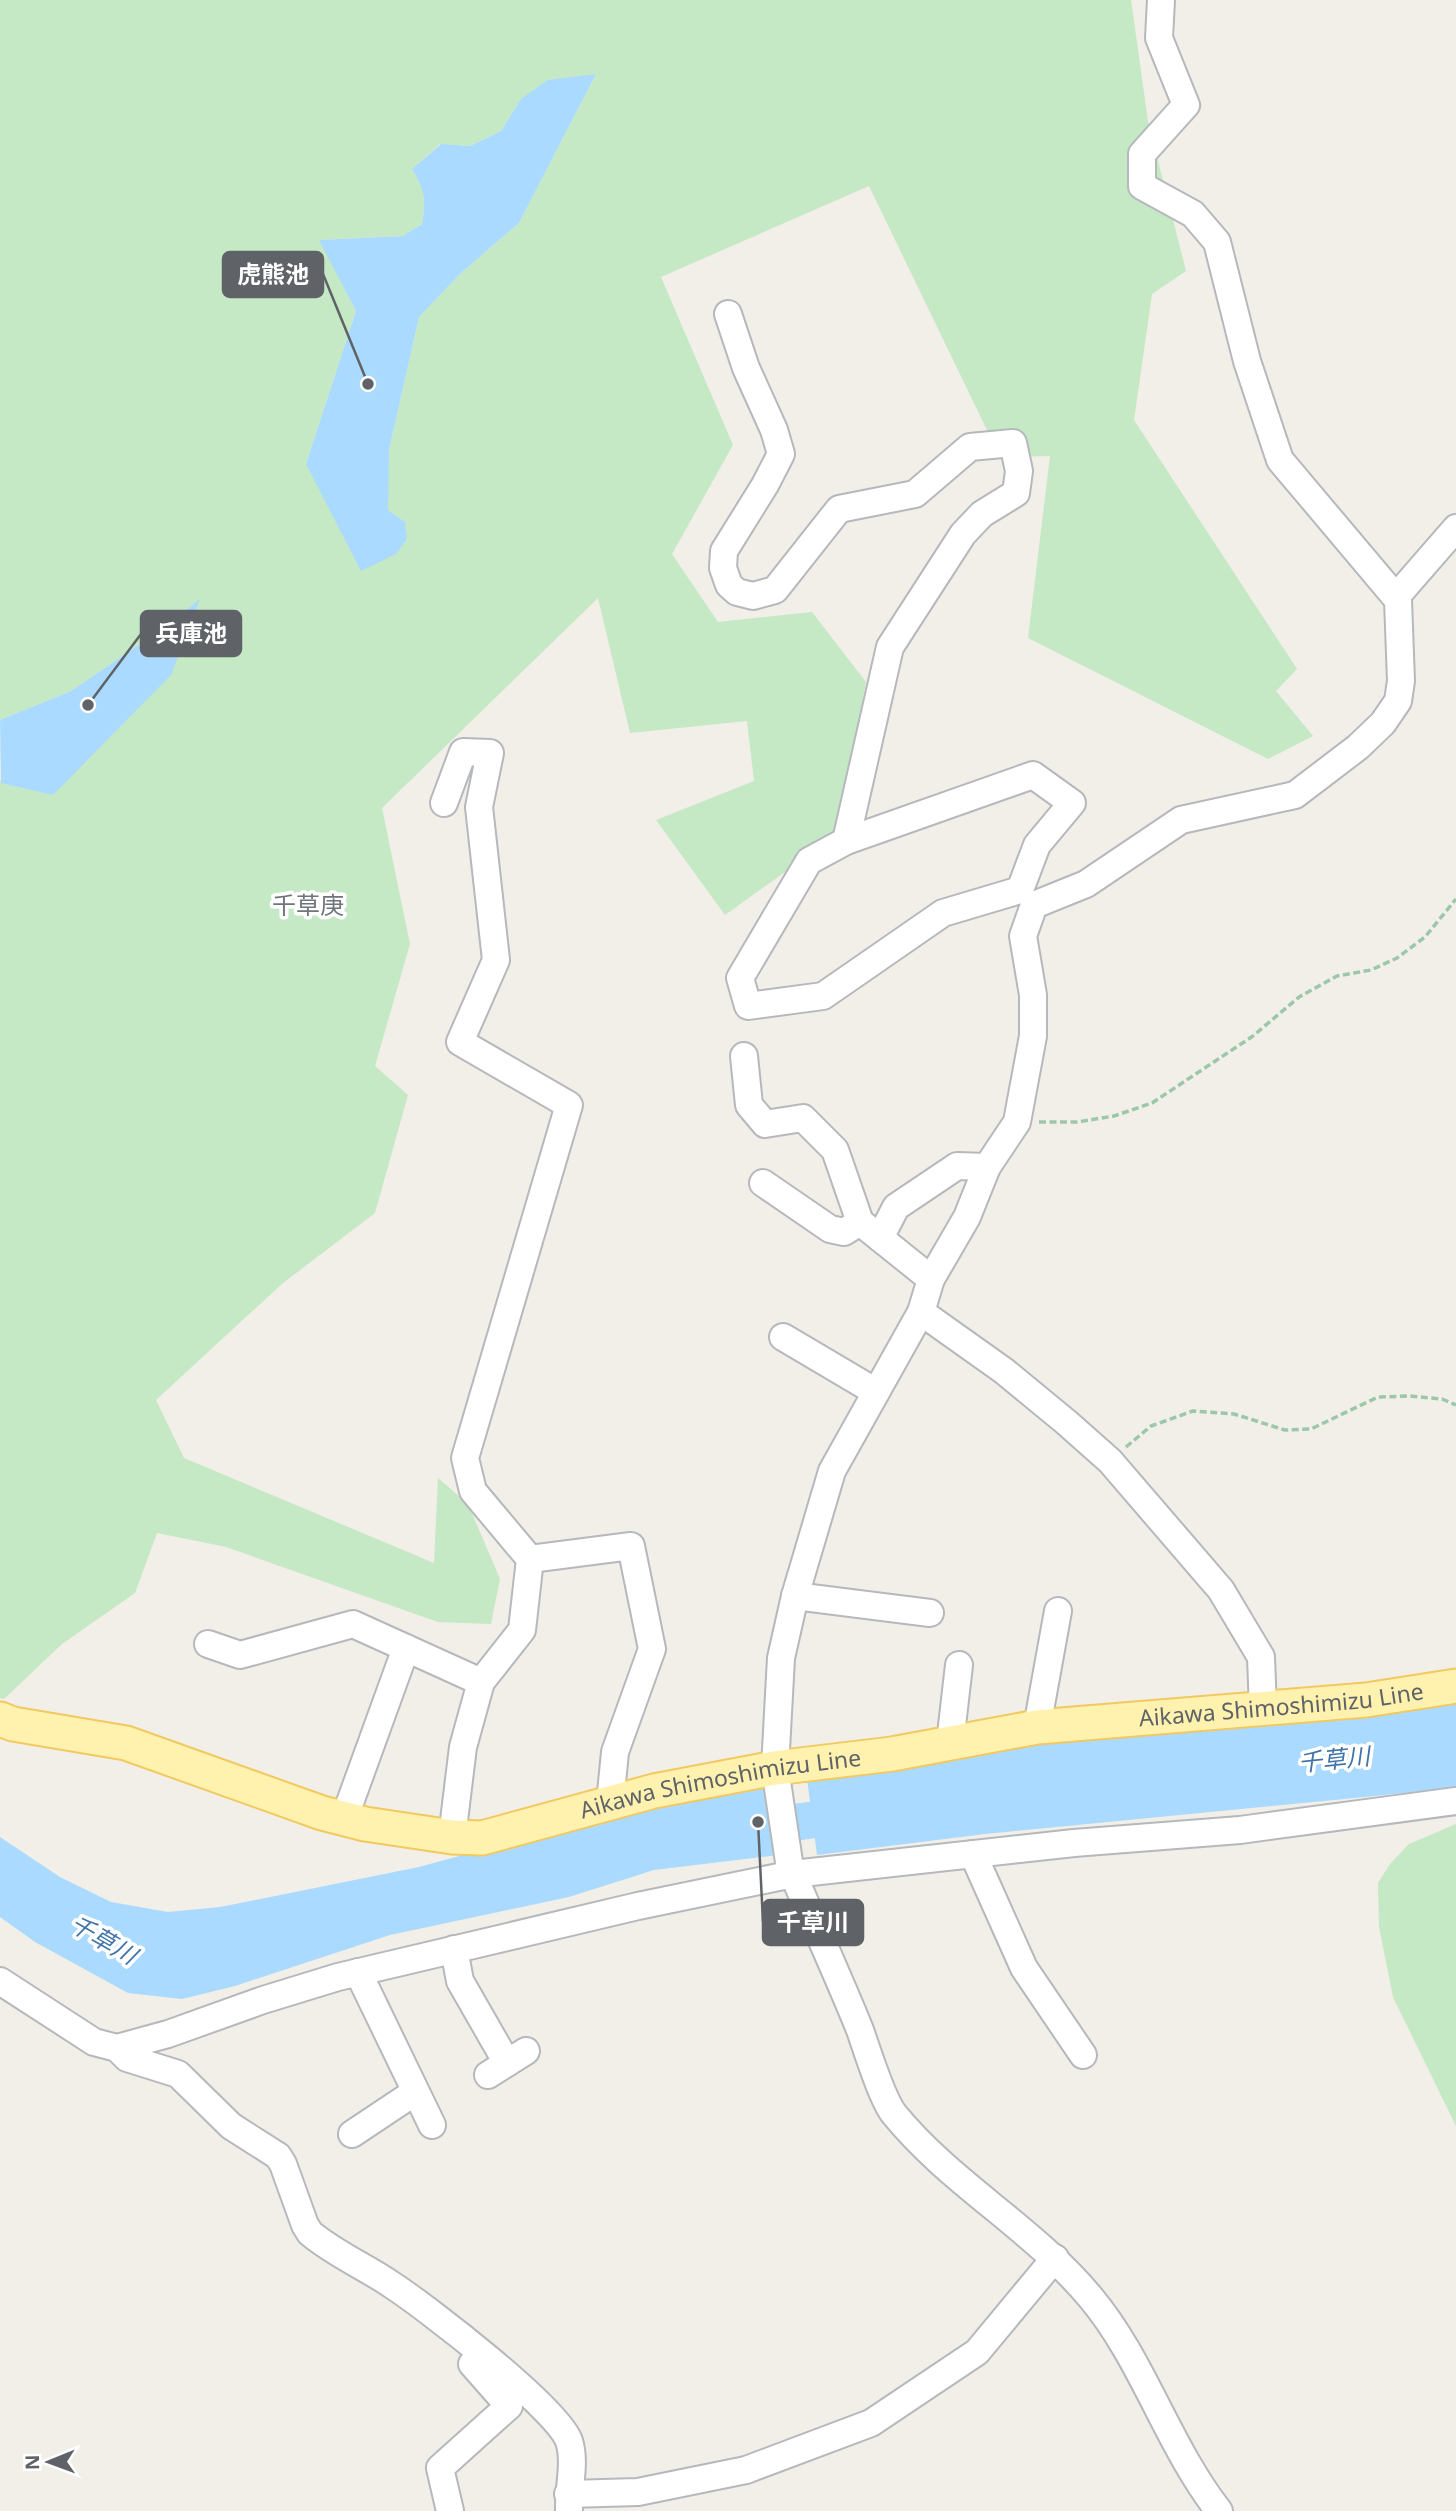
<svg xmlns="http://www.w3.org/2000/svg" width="1456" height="2511" font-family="'Noto Sans','Noto Sans JP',sans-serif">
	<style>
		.green { fill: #c5e8c5; fill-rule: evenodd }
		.water { fill: #aadaff }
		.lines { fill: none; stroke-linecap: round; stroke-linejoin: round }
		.river { stroke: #aadaff; stroke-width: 37 }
		.minor-casing { stroke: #b5b8bc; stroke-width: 30 }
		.major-casing { stroke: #f2c960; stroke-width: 37 }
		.path { stroke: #9cc7a9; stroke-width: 3.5; stroke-dasharray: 7 3.5; stroke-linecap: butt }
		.minor { stroke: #fff; stroke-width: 26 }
		.major { stroke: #fff2af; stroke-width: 33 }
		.labels { text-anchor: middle; stroke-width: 7; stroke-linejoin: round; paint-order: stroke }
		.street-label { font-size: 23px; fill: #5f6368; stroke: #fff }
		.neighbourhood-label { font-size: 24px; fill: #70757a; stroke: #fff }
		.water-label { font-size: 24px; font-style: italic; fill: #4174aa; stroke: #fff }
		.leader { fill: none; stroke: #5f6368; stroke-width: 2.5 }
		.callout-dot { fill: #5f6368; stroke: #fff; stroke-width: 2.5 }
		.callout { fill: #5f6368; stroke: #5f6368; stroke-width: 2.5 }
		.callout-label { font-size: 24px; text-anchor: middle; font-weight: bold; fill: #fff }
	</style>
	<rect width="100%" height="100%" fill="#f1efe8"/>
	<g class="green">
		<path d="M0 0H1131L1148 121 1186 271 1152 294 1134 420 1297 669 1276 691 1313 736 1268 759 1028 638 1050 456 1000 457 869 186 661 277 733 445 672 554 718 622 812 612 866 682 838 834 725 915 656 820 754 781 747 721 630 733 598 598 382 808 410 944 375 1066 408 1095 375 1213 283 1283 156 1400 184 1458 434 1563 438 1478 468 1504 500 1579 491 1624 438 1622 226 1547 157 1533 135 1593 62 1644 4 1699 0 1698V779L1 783 199 600 152 636 71 691 0 720ZM596 74 519 223 461 273 419 317 389 450 387 510 405 522 306 464 356 311 320 240 403 236 422 224C426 199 425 191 412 169L440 144 470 146 501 131 521 99Z"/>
		<path d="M1456 1824V2126L1393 1997 1379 1927 1378 1883 1390 1864 1409 1844Z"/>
	</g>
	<g class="water">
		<path d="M596 74 519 223 461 273 419 317 389 450 388 510 405 522 407 539 396 554 361 571 306 464 356 311 319 240 403 236 422 224C426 199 425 191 412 169L441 144 470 146 501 131 521 99 548 80Z"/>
		<path d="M200 599 171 675 53 795 1 783 0 720 71 691 152 636Z"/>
		<path d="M1456 1697V1788L985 1834 817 1855 806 1771 1016 1740Z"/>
		<path d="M756 1781 771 1792 779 1855 654 1870 569 1897 390 1935 235 1986 182 1999 128 1993 35 1942 0 1917V1837L60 1877 111 1902 168 1912 220 1907 419 1867 695 1792Z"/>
	</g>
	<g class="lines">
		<path class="river" d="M748 1824 797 1822 860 1814"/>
		<g class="minor-casing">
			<g id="minor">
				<path d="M1161 0 1159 38 1186 105 1142 154V186L1193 214 1217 242 1247 361 1280 460 1398 600 1401 681 1398 701 1383 723 1358 747 1295 795 1181 820 1086 884 1034 905 1023 936 1033 995V1036L1017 1122 987 1167 967 1217 931 1279 921 1312 832 1471 795 1596 781 1658 775 1768 789 1862 793 1874C815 1926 839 1978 860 2030 867 2050 882 2099 894 2114 951 2184 1033 2228 1091 2298 1143 2360 1168 2446 1219 2511"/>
				<path d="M728 314 746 368 774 430 781 454 765 485 724 551 723 568 729 585 737 592 753 596 775 590 839 509 915 494 970 447 1013 443 1019 471 1016 493 982 514 963 534 890 647 846 841"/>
				<path d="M1396 597 1456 528"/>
				<path d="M1033 775 1072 803 1037 845 1020 890 943 913 823 996 748 1006 740 978 809 861 846 841Z"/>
				<path d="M444 803 463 752 490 753 479 807 496 960 460 1042 569 1105 465 1458 473 1491 530 1559 522 1630 481 1682 463 1747 452 1837"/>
				<path d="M744 1056 749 1105 765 1124 803 1118 835 1150 860 1222 931 1279"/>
				<path d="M763 1183 830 1229 844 1232 860 1222"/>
				<path d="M880 1238 896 1207 957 1166 987 1167"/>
				<path d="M921 1312 1004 1371 1066 1422 1110 1461 1221 1590 1261 1657 1263 1709"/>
				<path d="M783 1337 876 1392"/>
				<path d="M530 1559 631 1546 652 1649 615 1752 610 1803"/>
				<path d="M795 1596 930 1613"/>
				<path d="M208 1644 240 1655 353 1624 481 1682"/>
				<path d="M1037 1727 1058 1611"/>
				<path d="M950 1743 959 1665"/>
				<path d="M344 1819 406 1648"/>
				<path d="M973 1854 1024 1968 1083 2055"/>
				<path d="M454 1949 460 1981 507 2063"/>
				<path d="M358 1972 432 2125"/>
				<path d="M0 1981 94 2042 117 2048 127 2058 178 2074 231 2126 278 2156 283 2164 305 2225 310 2233C335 2254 366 2267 392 2285 426 2307 557 2408 569 2441 576 2462 568 2489 569 2511"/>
				<path d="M117 2048 168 2034 263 2000 338 1977 638 1906 793 1874 1074 1843 1240 1830 1456 1801"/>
				<path d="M488 2075 526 2051"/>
				<path d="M352 2134 415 2092"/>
				<path d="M568 2494 638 2492 746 2470 871 2423 977 2352 1055 2258"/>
				<path d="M450 2511 440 2468 509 2406 472 2364"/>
			</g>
		</g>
		<g class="major-casing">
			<g id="major">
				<path id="s1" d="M0 1719 13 1724 126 1743 322 1813 365 1824 452 1837 482 1838 654 1791 775 1768 892 1754 1037 1727 1366 1700 1456 1686"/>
			</g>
		</g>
		<g class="path">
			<path d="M1039 1122H1077L1114 1116 1152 1103 1253 1036 1299 997 1337 976 1371 970 1397 958 1425 937 1456 899"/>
			<path d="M1126 1447 1151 1426 1193 1411 1234 1414 1285 1430 1311 1429 1378 1397 1410 1396 1442 1399 1456 1405"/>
		</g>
		<use href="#minor" class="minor"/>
		<use href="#major" class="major"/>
	</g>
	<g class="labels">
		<g class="street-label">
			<text dy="8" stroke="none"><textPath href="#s1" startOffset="1311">Aikawa Shimoshimizu Line</textPath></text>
			<text dy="8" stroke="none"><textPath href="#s1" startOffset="744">Aikawa Shimoshimizu Line</textPath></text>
		</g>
		<g class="neighbourhood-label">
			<text x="308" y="914">千草庚</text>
		</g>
		<g class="water-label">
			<text transform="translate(1334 1760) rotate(-6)" y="8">千草川</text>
			<text transform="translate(103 1940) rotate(30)" y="8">千草川</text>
		</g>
	</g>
	<path class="leader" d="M368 384L323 274M88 705L141 634M758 1822L763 1922"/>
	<g class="callout-dot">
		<circle cx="368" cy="384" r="7"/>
		<circle cx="88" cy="705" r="7"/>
		<circle cx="758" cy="1822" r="7"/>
	</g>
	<g class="callout">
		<rect x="223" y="252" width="100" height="45" rx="7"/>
		<rect x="141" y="611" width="100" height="45" rx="7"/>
		<rect x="763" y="1900" width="100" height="45" rx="7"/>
	</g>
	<g class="callout-label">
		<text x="273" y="283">虎熊池</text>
		<text x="191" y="642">兵庫池</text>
		<text x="813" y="1931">千草川</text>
	</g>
	<g transform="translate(49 2462) rotate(269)" stroke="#ffffff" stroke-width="5" paint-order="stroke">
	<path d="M0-5L12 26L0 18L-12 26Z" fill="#5f6368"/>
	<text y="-10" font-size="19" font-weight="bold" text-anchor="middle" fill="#5f6368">N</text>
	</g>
</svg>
